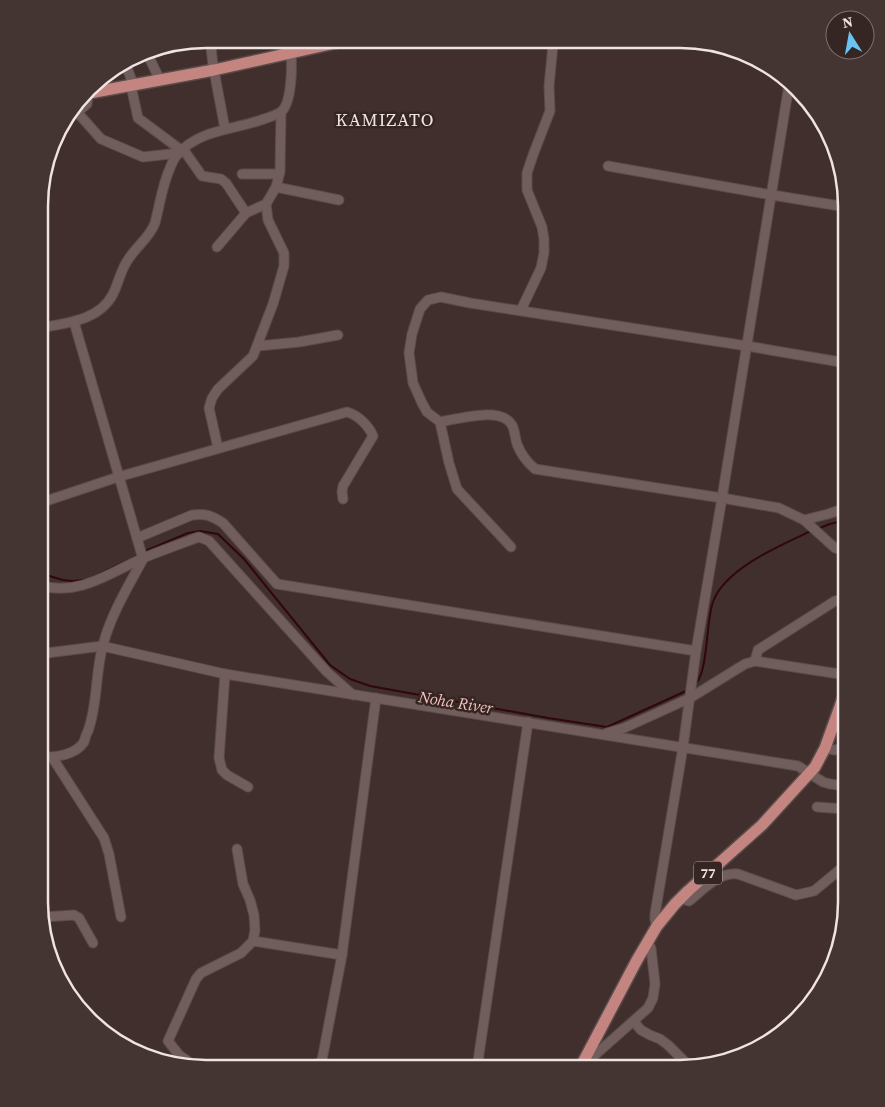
<svg xmlns="http://www.w3.org/2000/svg" width="885" height="1107" font-family="'Source Serif 4',serif">
	<style>
		.lines { fill: none; stroke-linecap: round; stroke-linejoin: round }
		.stream { stroke: #310708; stroke-width: 2 }
		.minor-casing { stroke: #5a4c4a; stroke-width: 11 }
		.major-casing { stroke: #5a4c4a; stroke-width: 14 }
		.minor { stroke: #715e5c; stroke-width: 9 }
		.major { stroke: #c48581; stroke-width: 11 }
		.labels { text-anchor: middle; stroke-width: 5; stroke-linejoin: round; paint-order: stroke }
		.shield { fill: #352523; stroke: #b7aba9; stroke-width: 1 }
		.shield-label { font-size: 14px; font-weight: bold; fill: #efe4e2 }
		.water-label { font-size: 16px; font-style: italic; fill: #f4c2bd; stroke: #352523 }
		.quarter-label { font-size: 18px; letter-spacing: 1px; fill: #efe4e2; stroke: #352523 }
		.rim { fill: none; stroke: #efe4e2; stroke-width: 2.5 }
	</style>
	<rect width="100%" height="100%" fill="#402f2d"/>
	<g class="lines">
		<g class="stream">
			<path d="M817 529 830 524 846 520"/>
			<path d="M143 552 188 533 200 531 218 534 244 559 330 665 350 679 370 686 548 718 607 727 686 691"/>
			<path d="M39 573 63 580 72 581 85 580"/>
			<path d="M89 579 139 555"/>
			<path d="M696 683C708 672 706 620 713 602 724 569 781 545 811 531"/>
		</g>
		<g class="minor-casing">
			<g id="minor">
				<path d="M210 39 213 65 225 129"/>
				<path d="M283 39 284 54"/>
				<path d="M146 51 158 76 159 81"/>
				<path d="M125 63 134 86"/>
				<path d="M131 86 138 118 181 150"/>
				<path d="M77 112 101 139 143 157 179 153"/>
				<path d="M59 127 87 104 89 89"/>
				<path d="M183 149 202 176 221 179 226 183 246 213"/>
				<path d="M608 166 772 195 846 207"/>
				<path d="M242 174H279"/>
				<path d="M276 187 339 200"/>
				<path d="M217 247 246 213 266 204"/>
				<path d="M521 310 541 268 544 253V239L542 227 527 190V173L533 155 550 111 549 86 553 45 555 40"/>
				<path d="M40 328C66 323 99 321 113 294 118 284 120 273 126 263 134 248 149 239 155 223 160 204 162 186 170 168 172 163 174 158 177 155 199 129 234 130 264 119 269 117 277 115 281 112 292 103 292 67 291 53"/>
				<path d="M258 346 299 342 338 335"/>
				<path d="M440 422C457 419 501 406 512 425 515 431 515 438 517 444 521 455 527 462 535 469L722 498 779 508 804 520 835 548 846 551"/>
				<path d="M218 448 209 408 212 398 218 389 253 356 273 304 284 266V253L268 220 266 204 276 187 280 172 281 112"/>
				<path d="M40 503 118 477 347 412C358 415 369 426 373 436L343 486 342 492 343 499"/>
				<path d="M804 520 828 514 846 508"/>
				<path d="M137 538 192 515C206 513 212 516 223 523L277 584 696 651"/>
				<path d="M511 547 457 489 449 463 440 422 427 412 422 403 413 383 409 353 412 334 420 309 428 300 441 297 470 303 747 346 846 363"/>
				<path d="M39 585C77 597 108 574 141 559 160 551 180 544 199 537L209 541 327 672 353 695"/>
				<path d="M39 654 102 646 225 674 798 766 823 782 830 784 846 786"/>
				<path d="M755 661 758 650 835 601 846 598"/>
				<path d="M225 674 219 758 222 770 227 775 248 787"/>
				<path d="M607 733 624 728 690 698 745 664 755 661 846 675"/>
				<path d="M825 748 834 750 846 748"/>
				<path d="M52 757 104 838 109 854 121 917"/>
				<path d="M39 758C54 757 75 756 84 742 85 739 86 734 88 731 98 704 95 673 103 645 111 614 128 587 143 559L74 322"/>
				<path d="M817 807 846 809"/>
				<path d="M680 898 689 901C703 890 718 872 738 874L796 895 814 891 843 867H846"/>
				<path d="M43 917 74 915 79 918 93 943"/>
				<path d="M657 926 655 920V914L683 747 696 651 722 498 789 85"/>
				<path d="M253 941 342 955"/>
				<path d="M634 1022 641 1030 650 1035 660 1039 668 1045 691 1068"/>
				<path d="M585 1057 595 1055 648 1008 653 998 655 984 651 948 647 942"/>
				<path d="M198 1068 179 1055 168 1041 196 979 201 973 241 953 253 941 255 930 254 915 250 900 243 884 237 849"/>
				<path d="M314 1068 322 1060 342 955 376 698"/>
				<path d="M477 1068 528 722"/>
			</g>
		</g>
		<g class="major-casing">
			<g id="major">
				<path d="M84 94 214 70 353 39"/>
				<path d="M580 1068 637 960 657 926 675 904 688 891 762 825 815 767 825 748 846 690"/>
			</g>
		</g>
		<use href="#minor" class="minor"/>
		<use href="#major" class="major"/>
	</g>
	<g class="labels">
		<rect class="shield" x="694" y="861.5" width="28" height="23" rx="4"/>
		<g class="shield-label">
			<text x="708" y="878">77</text>
		</g>
		<g class="water-label">
			<text transform="translate(456 702) rotate(9)" y="6">Noha River</text>
		</g>
		<g class="quarter-label">
			<text x="385" y="126">KAMIZATO</text>
		</g>
	</g>
	<path d="M0 0H885V1107H0ZM206 48H680A158 158 0 0 1 838 206V902A158 158 0 0 1 680 1060H206A158 158 0 0 1 48 902V206A158 158 0 0 1 206 48Z" fill="#443432" fill-rule="evenodd"/>
	<path class="rim" d="M206 48H680A158 158 0 0 1 838 206V902A158 158 0 0 1 680 1060H206A158 158 0 0 1 48 902V206A158 158 0 0 1 206 48Z"/>
	<g transform="translate(850 35) rotate(349)"><circle r="24" fill="#352523" stroke="#7f716f"/>
	<path d="M0-4L9 19L0 12L-9 19Z" fill="#6bc3f2"/>
	<text y="-8" font-size="14" font-weight="bold" text-anchor="middle" fill="#efe4e2">N</text>
	</g>
</svg>
